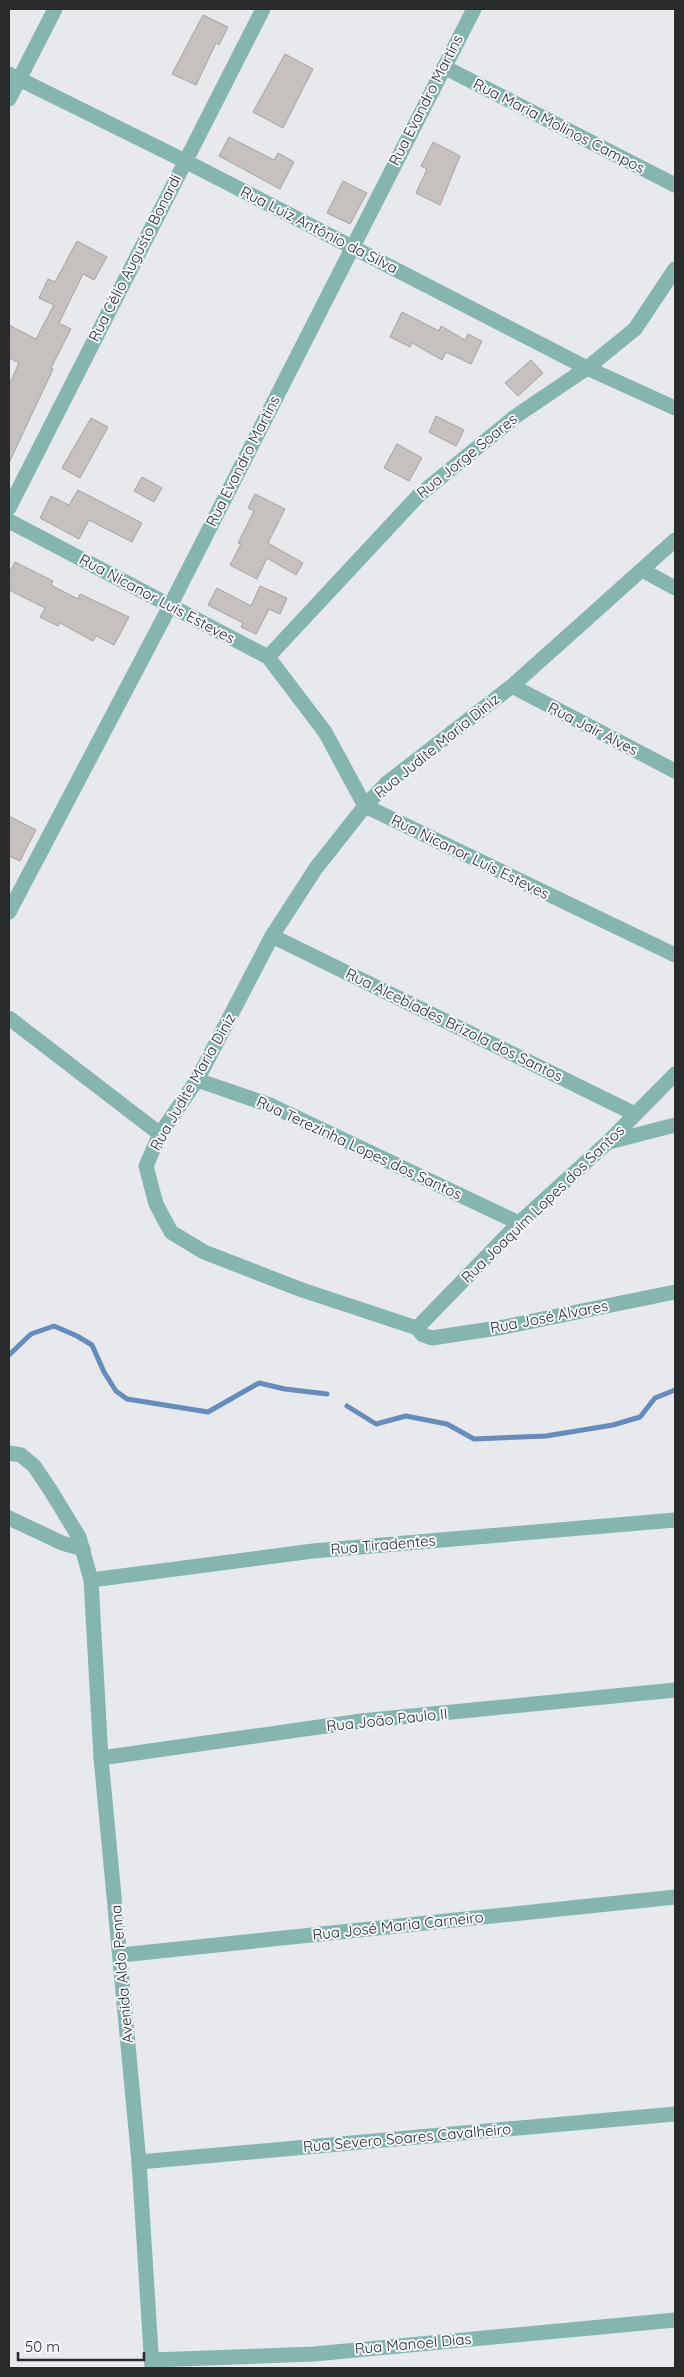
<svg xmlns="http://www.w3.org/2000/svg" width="684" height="2377" font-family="Quicksand,sans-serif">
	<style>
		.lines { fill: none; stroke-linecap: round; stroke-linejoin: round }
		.stream { stroke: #678bbc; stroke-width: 5 }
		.building { fill: #c6c1bf; stroke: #a7a2a0 }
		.minor { stroke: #86b5b0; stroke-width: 15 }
		.labels { text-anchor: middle; stroke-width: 4; stroke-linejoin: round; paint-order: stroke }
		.street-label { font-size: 15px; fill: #292a2c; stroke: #f4f7fb }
	</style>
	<rect width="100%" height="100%" fill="#e7e9ed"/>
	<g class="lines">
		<g class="stream">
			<path d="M9 1355 31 1334 54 1326 77 1336 92 1345 104 1372 116 1391 127 1399 208 1412 259 1383 285 1389 327 1394"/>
			<path d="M347 1406 376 1424 406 1416 447 1424 474 1439 546 1436 613 1425 640 1417 655 1398 675 1390"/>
		</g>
	</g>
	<g class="building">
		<path d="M203 15 228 27 219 45 216 43 196 85 172 74Z"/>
		<path d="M285 54 313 69 283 128 253 112Z"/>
		<path d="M229 137 274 160 278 153 294 162 280 189 219 156Z"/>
		<path d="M433 142 460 156 440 205 416 193 427 169 421 166Z"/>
		<path d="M343 181 367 193 350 224 327 213Z"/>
		<path d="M77 241 107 257 94 280 83 274 59 323 71 329 51 368 53 369 9 463V385L19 363 9 358V325L36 339 54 305 39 298 48 279 55 282Z"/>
		<path d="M402 312 439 331 441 326 465 340 468 334 482 341 471 364 446 352 442 360 412 343 410 347 390 337Z"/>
		<path d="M531 360 543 373 518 396 505 383Z"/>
		<path d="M436 416 464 430 456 446 429 432Z"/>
		<path d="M91 418 108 427 80 478 62 468Z"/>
		<path d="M397 444 422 458 409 481 384 468Z"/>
		<path d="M142 477 162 488 154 502 134 491Z"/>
		<path d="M78 490 142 523 132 542 89 520 79 539 40 518 51 496 69 505Z"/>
		<path d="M255 494 285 509 268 543 303 563 296 575 267 558 257 579 230 565 241 544 238 543 254 511 248 508Z"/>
		<path d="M15 562 53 581 51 585 78 599 80 594 129 617 114 645 96 636 93 641 60 623 58 626 40 617 45 608 9 590V574Z"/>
		<path d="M260 586 287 598 280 614 269 609 256 634 241 627 243 623 208 605 217 588 251 606Z"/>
		<path d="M9 816 36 830 20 861 9 856Z"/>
	</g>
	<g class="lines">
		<g class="minor">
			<path d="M444 67 675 185"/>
			<path d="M9 74 185 161 587 368 675 408"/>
			<path d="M9 99 55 9"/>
			<path d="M9 508 263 9"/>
			<path d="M9 521 268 657 325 732 365 806 675 955"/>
			<path d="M642 570 675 588"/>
			<path d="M268 657 419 495 516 416 587 368 635 329 675 269"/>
			<path d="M512 686 675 771"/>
			<path d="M9 912 170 606 474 9"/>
			<path d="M272 936 635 1114"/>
			<path d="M9 1018 160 1134"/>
			<path d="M675 1074 608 1142 519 1223 417 1328 423 1335 432 1338 504 1327 675 1292"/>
			<path d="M197 1080 270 1105 519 1223"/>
			<path d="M609 1142 675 1125"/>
			<path d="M417 1328 302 1290 204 1252 171 1232 156 1204 146 1166 160 1134 197 1080 272 936 316 868 365 806 387 783 512 686 675 540"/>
			<path d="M9 1453 21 1455 34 1466 49 1488 79 1537 91 1580 101 1758 139 2162 152 2368"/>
			<path d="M9 1518 62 1543 83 1549"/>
			<path d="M91 1580 313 1551 675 1520"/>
			<path d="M101 1758 361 1721 675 1690"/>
			<path d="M121 1955 675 1897"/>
			<path d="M139 2162 675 2114"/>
			<path d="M151 2360 314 2354 675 2320"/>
		</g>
	</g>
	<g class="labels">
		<g class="street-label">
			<text transform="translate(426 100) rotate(-63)" y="5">Rua Evandro Martins</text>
			<text transform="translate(559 126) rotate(27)" y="5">Rua Maria Molinos Campos</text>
			<text transform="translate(319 230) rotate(27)" y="5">Rua Luiz Antônio da Silva</text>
			<text transform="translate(135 258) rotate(-63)" y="5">Rua Célio Augusto Bonardi</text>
			<text transform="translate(467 456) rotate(-39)" y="5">Rua Jorge Soares</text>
			<text transform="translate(243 461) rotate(-63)" y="5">Rua Evandro Martins</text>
			<text transform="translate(157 599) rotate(28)" y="5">Rua Nicanor Luís Esteves</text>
			<text transform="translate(593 729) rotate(27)" y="5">Rua Jair Alves</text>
			<text transform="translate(437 746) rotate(-39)" y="5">Rua Judite Maria Diniz</text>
			<text transform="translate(470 857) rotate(26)" y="5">Rua Nicanor Luís Esteves</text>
			<text transform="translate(454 1025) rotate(26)" y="5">Rua Alcebíades Brizola dos Santos</text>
			<text transform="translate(193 1082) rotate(-60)" y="5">Rua Judite Maria Diniz</text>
			<text transform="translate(359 1148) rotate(25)" y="5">Rua Terezinha Lopes dos Santos</text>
			<text transform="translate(543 1204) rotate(-44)" y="5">Rua Joaquim Lopes dos Santos</text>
			<text transform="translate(549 1317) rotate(-11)" y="5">Rua José Alvares</text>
			<text transform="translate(383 1545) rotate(-5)" y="5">Rua Tiradentes</text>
			<text transform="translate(387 1720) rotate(-6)" y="5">Rua João Paulo II</text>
			<text transform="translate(398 1926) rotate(-6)" y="5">Rua José Maria Carneiro</text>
			<text transform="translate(122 1974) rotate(-95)" y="5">Avenida Aldo Penna</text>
			<text transform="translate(407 2138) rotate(-5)" y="5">Rua Severo Soares Cavalheiro</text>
			<text transform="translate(413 2344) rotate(-5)" y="5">Rua Manoel Dias</text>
		</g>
	</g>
	<rect width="684" height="2377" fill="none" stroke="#292a2c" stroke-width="20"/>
	<path d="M18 2352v8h126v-8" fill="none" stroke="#292a2c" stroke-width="2.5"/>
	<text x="25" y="2352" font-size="15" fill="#292a2c" stroke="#f4f7fb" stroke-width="4" paint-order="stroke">50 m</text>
</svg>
